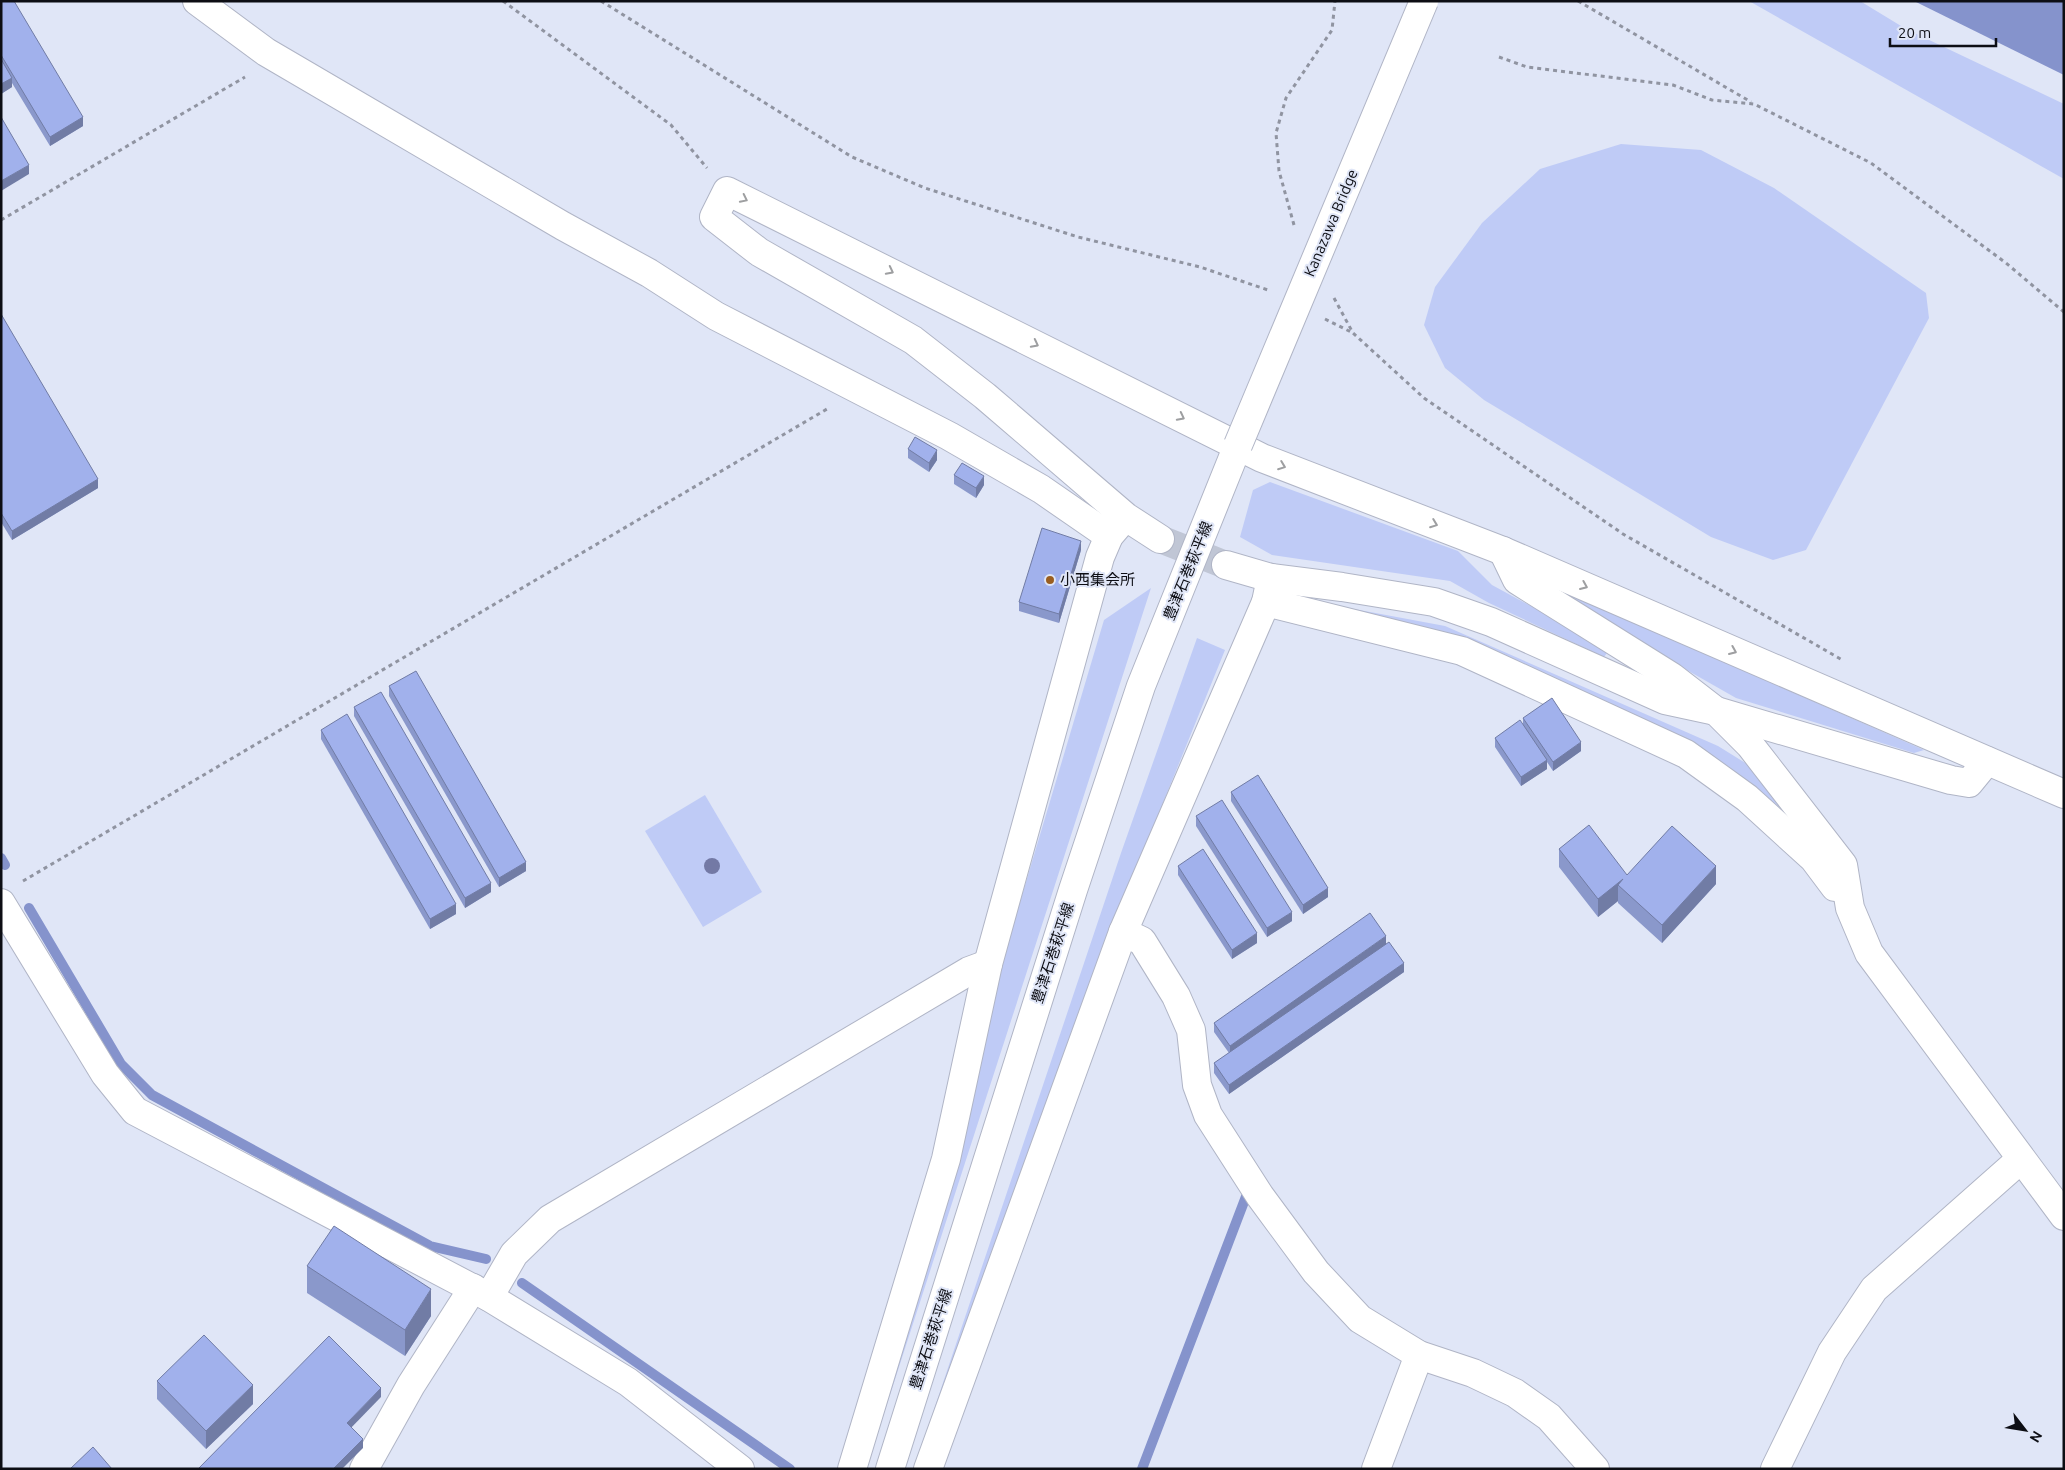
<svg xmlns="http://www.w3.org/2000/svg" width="2065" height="1470" font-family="Ubuntu,'Noto Sans JP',sans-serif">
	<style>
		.green { fill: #bfcbf6 }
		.water { fill: #8593cc }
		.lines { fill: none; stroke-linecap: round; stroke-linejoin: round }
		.stream { stroke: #8593cc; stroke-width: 10 }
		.minor-tunnel { stroke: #c0c6d5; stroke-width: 28; stroke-dasharray: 28 14; stroke-linecap: butt }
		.minor-casing { stroke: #b0b5c6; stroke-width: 30 }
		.secondary-casing { stroke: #b0b5c6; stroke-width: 30 }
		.path { stroke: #9094a1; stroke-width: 3; stroke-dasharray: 4 4; stroke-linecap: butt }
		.minor { stroke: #fff; stroke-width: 28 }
		.secondary { stroke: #fff; stroke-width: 28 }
		.secondary-bridge-casing { stroke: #b0b5c6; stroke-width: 30; stroke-linecap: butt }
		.secondary-bridge { stroke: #fff; stroke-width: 28 }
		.tree { fill: #7379a5 }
		.wall { fill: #8a98cb }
		.shaded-wall { fill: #717ca5 }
		.building { fill: #a1b1ec; stroke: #717ca5 }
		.oneway { stroke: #9e9fa1 }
		.poi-dot { fill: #9a5e20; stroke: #e0e6f7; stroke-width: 2 }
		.labels { text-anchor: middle; stroke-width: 4; stroke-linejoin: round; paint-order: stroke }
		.street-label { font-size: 15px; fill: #0d0e14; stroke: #e0e6f7 }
		.poi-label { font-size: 15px; fill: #0d0e14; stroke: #e0e6f7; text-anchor: start }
	</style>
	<rect width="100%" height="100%" fill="#e0e6f7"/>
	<g class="green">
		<path d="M1749 1H1860L1906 29 2064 104V179Z"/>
		<path d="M1621 144 1701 150 1774 188 1926 293 1929 318 1806 550 1773 560 1711 537 1484 400 1445 368 1424 325 1435 287 1482 223 1540 169Z"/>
		<path d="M1270 482 1458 551 1492 585 1610 649 1604 657 1489 603 1450 581 1272 555 1240 537 1253 490Z"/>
		<path d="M1151 588 866 1469 954 1167 1009 939 1104 620Z"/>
		<path d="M1565 592 1924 750 1914 753 1736 698 1562 599Z"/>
		<path d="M1311 601 1445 626 1718 746 1747 764 1802 837 1729 767 1650 726Z"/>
		<path d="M1197 638 1225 650 1122 904 919 1469H914L1121 853Z"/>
		<path d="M705 795 762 892 703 927 645 831Z"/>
	</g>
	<path class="water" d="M1914 1H2064V75Z"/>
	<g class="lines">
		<g class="stream">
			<path d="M1 858 5 865"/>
			<path d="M29 908 121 1064 152 1095 430 1246 486 1259"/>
			<path d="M522 1283 790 1469"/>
			<path d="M1142 1469 1250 1186"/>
		</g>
		<path class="minor-tunnel" d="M1160 539 1226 565"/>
		<g class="minor-casing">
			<g id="minor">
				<path d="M197 1 266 52 563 226 649 273 716 316 949 436 1041 489 1109 536"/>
				<path d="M1160 539 1126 517 985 396 913 340 759 252 714 217 727 191 1262 458 1503 551 2064 794"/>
				<path d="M1503 551 1517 580 1672 677 1716 711 1750 745 1843 865 1850 908 1869 953 2064 1216"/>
				<path d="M1226 565 1271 578 1342 587 1434 602 1491 622 1665 700 1716 711 1951 780 1969 783 1987 761"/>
				<path d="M1266 602 1462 651 1686 754 1747 798 1814 859 1835 887"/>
				<path d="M1 903 105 1074 135 1111 489 1297 628 1382 740 1469"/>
				<path d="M1123 932 1142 941 1176 996 1191 1030 1197 1085 1208 1115 1260 1196 1316 1272 1360 1319 1419 1355 1473 1373 1515 1393 1549 1417 1595 1469"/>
				<path d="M489 1297 514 1254 550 1219 969 971 988 964"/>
				<path d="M364 1469 411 1385 473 1288"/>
				<path d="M852 1469 946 1159 988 964 1100 557 1109 536 1121 522"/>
				<path d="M928 1469 1123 932 1266 602 1271 578"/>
				<path d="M1376 1469 1419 1355"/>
				<path d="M1775 1469 1832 1352 1874 1289 2021 1159"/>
			</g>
		</g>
		<g class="secondary-casing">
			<path id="secondary" d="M890 1469 1073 890 1141 686 1238 445"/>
		</g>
		<g class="path">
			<path d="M503 1 671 125 707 168"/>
			<path d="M601 1 852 157 925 188 1078 237 1200 267 1268 290"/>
			<path d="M1578 1 1751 102"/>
			<path d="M1499 57 1527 67 1673 85 1712 100 1754 104 1871 163 2006 263 2064 312"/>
			<path d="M1 220 245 77"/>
			<path d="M1294 225 1279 171 1276 133 1286 98 1332 30 1335 1"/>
			<path d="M1334 298 1353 333 1424 398 1623 534 1844 661"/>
			<path d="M1325 319 1353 333"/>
			<path d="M23 881 827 409"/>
		</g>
		<use href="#minor" class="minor"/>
		<use href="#secondary" class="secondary"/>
		<g class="secondary-bridge-casing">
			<path id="secondary-bridge" d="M1238 445 1424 1"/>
		</g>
		<use href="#secondary-bridge" class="secondary-bridge"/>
	</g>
	<circle class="tree" cx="712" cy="866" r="8"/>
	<g class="wall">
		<path d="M1 1 83 126 50 146 12 83V87L1 94Z"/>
		<path d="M1 314 98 488 12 540 1 522Z"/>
		<path d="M908 449 937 460 929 472 908 458Z"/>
		<path d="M954 475 984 485 976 498 954 484Z"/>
		<path d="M1081 550 1059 623 1019 611V602Z"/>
		<path d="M389 686 526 871 499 887 389 696Z"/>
		<path d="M354 707 491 892 465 908 354 716Z"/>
		<path d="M1523 718 1581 751 1553 771 1547 762V769L1521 786 1495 747V738L1523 725Z"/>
		<path d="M321 730 456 914 430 929 321 739Z"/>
		<path d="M1231 792 1328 897 1303 914 1231 801Z"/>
		<path d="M1196 816 1292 921 1267 937 1196 826Z"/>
		<path d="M1559 849 1627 875 1716 884 1662 943 1618 903V901L1598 917 1559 867Z"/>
		<path d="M1178 866 1257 943 1232 959 1178 875Z"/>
		<path d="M1386 944 1404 972 1229 1094 1214 1073V1063L1229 1053 1214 1032V1023Z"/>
		<path d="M307 1266 431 1316 405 1356 307 1293Z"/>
		<path d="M157 1381 253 1404 206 1449 157 1399Z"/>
	</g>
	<g class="shaded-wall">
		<path d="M12 78V87L1 94V84Z"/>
		<path d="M83 117V126L50 146V137Z"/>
		<path d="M29 165V174L1 191V181Z"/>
		<path d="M937 450V460L929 472V463Z"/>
		<path d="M984 476V485L976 498V488Z"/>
		<path d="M98 479V488L12 540V531Z"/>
		<path d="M1081 541V550L1059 623V614Z"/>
		<path d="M1581 742V751L1553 771V762Z"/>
		<path d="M1547 760V769L1521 786V777Z"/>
		<path d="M526 862V871L499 887V878Z"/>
		<path d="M1716 866V884L1662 943V925Z"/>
		<path d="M1623 879 1618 885V901L1598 917V899Z"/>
		<path d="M491 883V892L465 908V898Z"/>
		<path d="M1328 888V897L1303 914V905Z"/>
		<path d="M456 904V914L430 929V919Z"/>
		<path d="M1292 912V921L1267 937V928Z"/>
		<path d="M1257 933V943L1232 959V950Z"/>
		<path d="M1386 936V945L1230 1055V1046Z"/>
		<path d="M1404 963V972L1229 1094V1085Z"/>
		<path d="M431 1289V1316L405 1356V1330Z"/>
		<path d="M253 1385V1404L206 1449V1431Z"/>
		<path d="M381 1388V1397L347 1432V1423Z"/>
		<path d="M363 1439V1448L342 1469H333Z"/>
	</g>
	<g class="building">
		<path d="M1 1H14L83 117 50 137 1 55Z"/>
		<path d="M1 59 12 78 1 84Z"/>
		<path d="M1 117 29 165 1 181Z"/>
		<path d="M1 314 98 479 12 531 1 513Z"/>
		<path d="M915 437 937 450 929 463 908 449Z"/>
		<path d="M962 463 984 476 976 488 954 475Z"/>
		<path d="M1042 528 1081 541 1059 614 1019 602Z"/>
		<path d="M416 671 526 862 499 878 389 686Z"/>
		<path d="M381 692 491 883 465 898 354 707Z"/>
		<path d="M1552 698 1581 742 1553 762 1523 718Z"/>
		<path d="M347 714 456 904 430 919 321 730Z"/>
		<path d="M1520 720 1547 760 1521 777 1495 738Z"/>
		<path d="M1258 775 1328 888 1303 905 1231 792Z"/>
		<path d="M1222 800 1292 912 1267 928 1196 816Z"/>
		<path d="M1589 825 1627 875 1672 826 1716 866 1662 925 1618 885 1623 879 1598 899 1559 849Z"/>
		<path d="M1203 849 1257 933 1232 950 1178 866Z"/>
		<path d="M1370 913 1386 936 1230 1046 1214 1023Z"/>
		<path d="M1389 942 1404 963 1229 1085 1214 1063Z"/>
		<path d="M334 1226 431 1289 405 1330 307 1266Z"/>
		<path d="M204 1335 253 1385 206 1431 157 1381Z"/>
		<path d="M329 1336 381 1388 347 1423 363 1439 333 1469H198Z"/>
		<path d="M93 1447 112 1469H70Z"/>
	</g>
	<defs><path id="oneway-chevron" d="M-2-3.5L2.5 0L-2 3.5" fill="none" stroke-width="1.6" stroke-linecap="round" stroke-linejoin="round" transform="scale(1.25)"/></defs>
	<g class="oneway">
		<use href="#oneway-chevron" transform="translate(744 199) rotate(26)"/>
		<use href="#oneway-chevron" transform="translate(890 271) rotate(27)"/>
		<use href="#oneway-chevron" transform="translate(1035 344) rotate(27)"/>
		<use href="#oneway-chevron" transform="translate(1181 417) rotate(27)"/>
		<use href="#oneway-chevron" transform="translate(1282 466) rotate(21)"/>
		<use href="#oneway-chevron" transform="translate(1434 524) rotate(21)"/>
		<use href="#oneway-chevron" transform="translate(1584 586) rotate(23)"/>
		<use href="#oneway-chevron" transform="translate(1733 651) rotate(23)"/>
	</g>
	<circle class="poi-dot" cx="1050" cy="580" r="5"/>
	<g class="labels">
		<g class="street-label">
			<text transform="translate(1331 223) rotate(-67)" y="5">Kanazawa Bridge</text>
			<text transform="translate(1188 571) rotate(-68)" y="5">豊津石巻萩平線</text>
			<text transform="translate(1053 953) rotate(-72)" y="5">豊津石巻萩平線</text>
			<text transform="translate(931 1339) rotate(-72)" y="5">豊津石巻萩平線</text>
		</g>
		<g class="poi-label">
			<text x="1060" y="585">小西集会所</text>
		</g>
	</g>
	<rect width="2065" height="1470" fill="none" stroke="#0d0e14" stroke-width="5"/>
	<g transform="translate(2025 1430) rotate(121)" stroke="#e0e6f7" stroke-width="4" paint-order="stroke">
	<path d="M0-4L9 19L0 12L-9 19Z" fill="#0d0e14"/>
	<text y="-8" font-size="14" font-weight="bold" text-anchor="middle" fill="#0d0e14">N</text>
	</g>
	<path d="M1890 38v8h106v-8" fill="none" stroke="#0d0e14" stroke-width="2.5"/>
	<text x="1898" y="38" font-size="15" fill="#0d0e14" stroke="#e0e6f7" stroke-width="4" paint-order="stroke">20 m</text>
</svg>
